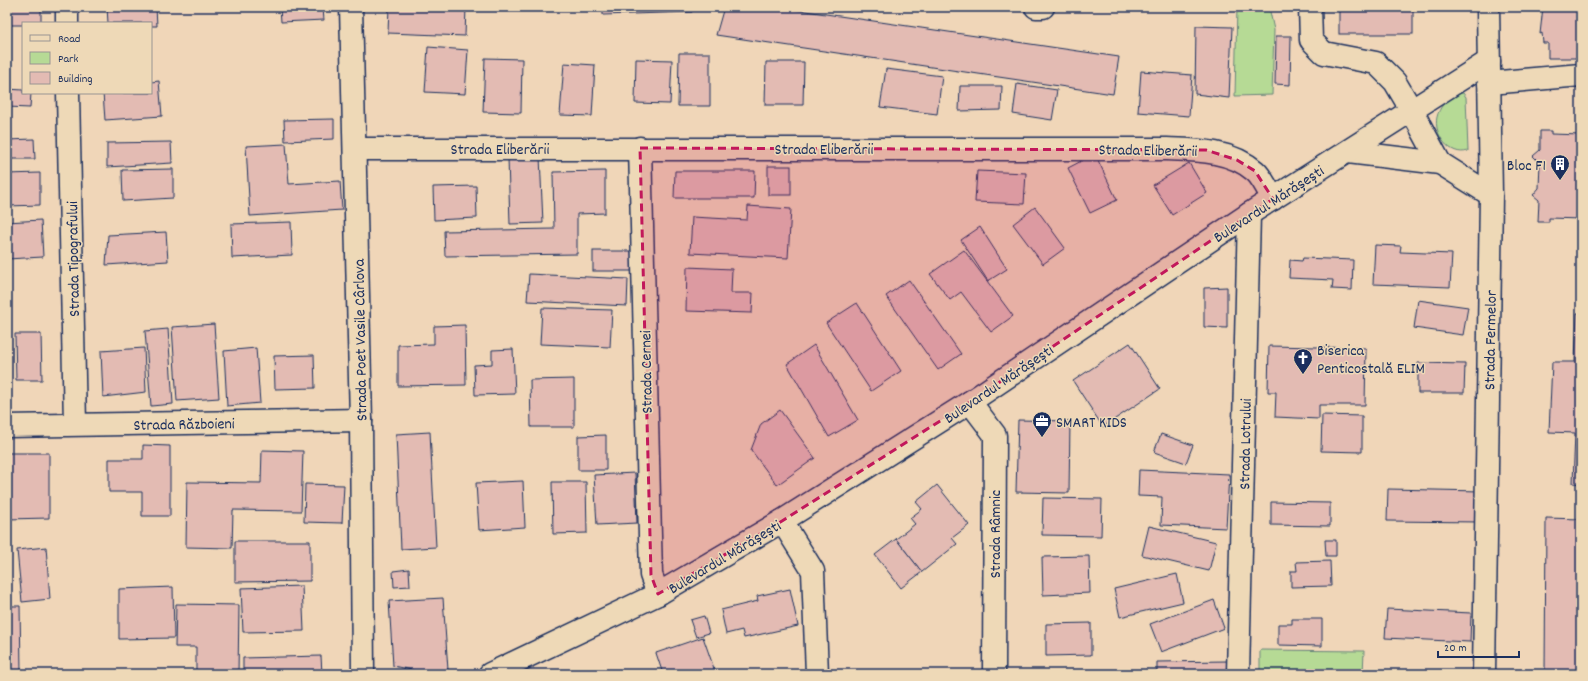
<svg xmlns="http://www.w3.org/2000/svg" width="1588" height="681" font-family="Dekko,sans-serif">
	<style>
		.green { fill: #b6da95; stroke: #68847a }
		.building { fill: #e3bbb3; stroke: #1b2f5e }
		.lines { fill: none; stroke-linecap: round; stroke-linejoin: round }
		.minor-casing { stroke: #1b2f5e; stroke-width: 25 }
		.minor { stroke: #eed9b7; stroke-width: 22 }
		.marked { fill: #c2185b; fill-opacity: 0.2; stroke: #c2185b; stroke-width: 3; stroke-dasharray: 8 5; stroke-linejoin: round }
		.labels { text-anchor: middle; stroke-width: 3; stroke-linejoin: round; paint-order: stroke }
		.street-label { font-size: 16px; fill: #1b2f5e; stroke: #eed9b7 }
		.poi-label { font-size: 16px; fill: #1b2f5e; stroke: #eed9b7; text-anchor: start }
	</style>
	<rect width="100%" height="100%" fill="#f0d6b8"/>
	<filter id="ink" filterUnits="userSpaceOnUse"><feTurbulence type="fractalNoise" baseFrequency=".025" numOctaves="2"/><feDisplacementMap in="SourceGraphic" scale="8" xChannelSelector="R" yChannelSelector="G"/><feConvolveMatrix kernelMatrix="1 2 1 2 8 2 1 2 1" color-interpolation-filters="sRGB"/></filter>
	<g filter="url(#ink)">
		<g class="green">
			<path d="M1237 7H1269L1274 30 1272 95 1235 96Z"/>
			<path d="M1463 93 1466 97 1468 151C1450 157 1433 134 1437 117 1439 108 1446 100 1453 94Z"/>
			<path d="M1260 650 1364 651 1363 674H1260Z"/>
		</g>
		<g class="building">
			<path d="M7 7H41V23H23V25H7Z"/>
			<path d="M107 7H156L157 26H151V23H108Z"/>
			<path d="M280 7H345V8L323 9 324 20 281 22Z"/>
			<path d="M389 7H466L465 36 388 33Z"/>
			<path d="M603 7H692V12L603 15Z"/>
			<path d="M724 7H778L1119 57 1113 94 716 35Z"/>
			<rect x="1339" y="7" width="74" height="27"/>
			<path d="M1543 7H1581V58H1548V43H1543L1542 33 1540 34Z"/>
			<path d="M1196 26 1232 27 1229 98 1195 94Z"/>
			<path d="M1276 36H1291L1290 85 1275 84Z"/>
			<path d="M428 47 468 50 465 94 425 92Z"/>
			<path d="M679 53H710V106H678Z"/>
			<path d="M485 58 522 59 521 113 483 112Z"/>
			<path d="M636 59 672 60 670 104 635 103Z"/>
			<path d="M766 62H804L803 105H765Z"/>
			<path d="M564 63 595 65 592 116 560 115Z"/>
			<path d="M886 69 942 76 937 114 880 107Z"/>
			<path d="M1141 71 1192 75 1189 116 1138 112Z"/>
			<path d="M159 81 162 116 105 120 103 93H151V82Z"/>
			<path d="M1017 84 1057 90 1052 120 1013 114Z"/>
			<path d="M960 86H1002L1001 110 959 111Z"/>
			<path d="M7 89 23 90V93H31L30 108 7 107Z"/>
			<path d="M334 119V139L285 141 284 120Z"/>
			<path d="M1540 131H1551V134L1581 135V219L1549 218V222H1538L1539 200 1533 195 1539 188 1540 163 1533 156 1540 150Z"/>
			<path d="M34 139 35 159H7V140Z"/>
			<path d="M171 142 172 163 107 167V143Z"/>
			<path d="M286 144 289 184 340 181 342 210 250 216 246 146Z"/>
			<path d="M1095 154 1117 200 1090 213 1068 168Z"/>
			<path d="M540 157 543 223 510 224 508 158Z"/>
			<path d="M1189 163 1207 193 1172 215 1153 185Z"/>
			<rect x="768" y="166" width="23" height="29"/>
			<path d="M173 169V198L123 201 122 170Z"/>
			<path d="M605 171V213L577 214V254L445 256 444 231 554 229 553 172Z"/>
			<path d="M675 171H755L754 198H674Z"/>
			<path d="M977 171 1026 173 1024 204 975 202Z"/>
			<path d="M40 173V205L7 206V174Z"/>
			<path d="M476 186 477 218 434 220 433 187Z"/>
			<path d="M748 206 791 209 788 258 690 253 692 217 747 220Z"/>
			<path d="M1035 207 1065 248 1043 264 1013 224Z"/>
			<path d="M41 220 43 257 7 259V222Z"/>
			<path d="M291 222 292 255 232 258 231 224Z"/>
			<path d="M980 227 1007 269 988 281 961 240Z"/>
			<path d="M166 232 168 261 106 265 108 235Z"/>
			<path d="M1375 245 1401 246 1400 252 1452 254 1450 287 1373 284Z"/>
			<path d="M964 250 1013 316 991 332 961 292 950 300 930 274Z"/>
			<rect x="593" y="251" width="49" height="20"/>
			<path d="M1303 258 1353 260 1352 290 1332 289 1333 280 1289 278 1290 260 1302 261Z"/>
			<path d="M687 267 732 269 731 293H753L752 313 686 311Z"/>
			<path d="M529 274 628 279 627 306 527 301Z"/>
			<path d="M909 280 961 354 938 370 886 296Z"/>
			<path d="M1227 287V328L1204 327V288Z"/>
			<path d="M1418 300 1468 307 1463 335 1414 328Z"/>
			<path d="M857 303 901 371 871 391 826 323Z"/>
			<path d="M542 308 612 310 610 347 540 344Z"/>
			<path d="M1577 313H1581V484L1573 483 1575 433 1549 432 1552 362H1575Z"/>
			<path d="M214 324 219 398 177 401 172 327Z"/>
			<path d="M465 325 466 385 398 386V345L434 344V326Z"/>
			<path d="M168 329 173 404 151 406 145 331Z"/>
			<path d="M15 334H41L42 380H16Z"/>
			<path d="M1130 343 1160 389 1103 427 1073 381Z"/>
			<path d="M814 345 858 420 829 437 787 364Z"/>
			<path d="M1269 346 1366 348 1365 405H1319V419L1275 417 1276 392H1268Z"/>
			<path d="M144 348 146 392 103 397 101 351Z"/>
			<path d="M256 348 260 403 227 406 224 351Z"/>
			<path d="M513 349 515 394 475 395 474 365 492 364V350Z"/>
			<path d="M314 355 315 388 275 389 274 356Z"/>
			<path d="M1418 363 1465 364 1464 393H1418Z"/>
			<path d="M574 379V427H531L530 380Z"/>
			<path d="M780 410 815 458 777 485 751 450 761 424Z"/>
			<path d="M1322 415 1362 416V452L1321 451Z"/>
			<path d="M1018 420 1070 421 1069 493 1016 492Z"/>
			<path d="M430 432 436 547 401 549 396 434Z"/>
			<path d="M1161 434 1193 445 1186 463 1154 452Z"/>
			<path d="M606 435V470H578V436Z"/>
			<path d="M143 445 170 446V516H142V492H109V459H143Z"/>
			<path d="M262 450 303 451 301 511 233 510 232 548 186 547 187 482 261 483Z"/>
			<path d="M7 453H49V518L7 519Z"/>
			<path d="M1139 470 1229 474 1226 528 1161 525 1162 497 1138 496Z"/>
			<path d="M635 473 637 523 597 525 594 475Z"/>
			<path d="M523 481 525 527 479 530 476 483Z"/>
			<path d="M552 482H586L587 533 553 534Z"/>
			<path d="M305 484 344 485 342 523 304 522Z"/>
			<path d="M937 485 969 525 952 538 957 544 922 572 896 539 915 524 910 518 922 509 916 502Z"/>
			<path d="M1388 489 1481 491 1480 522 1387 521Z"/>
			<path d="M1043 498 1102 499 1101 536 1042 535Z"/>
			<path d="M1271 502 1330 503V526L1271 525Z"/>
			<path d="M1546 518 1581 519V674H1545Z"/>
			<path d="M1149 526 1216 542 1209 571 1142 555Z"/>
			<path d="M896 539 922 572 901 588 875 555Z"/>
			<path d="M1325 540H1336V556H1326Z"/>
			<path d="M235 541H310V581L235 582Z"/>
			<path d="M46 547 50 599 22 602 17 550Z"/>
			<path d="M1089 556 1090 593 1043 595 1042 557Z"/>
			<path d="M1330 561 1331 586 1291 587V571H1297L1296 562Z"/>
			<path d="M409 569 410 586 394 587 393 571Z"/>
			<path d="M1177 574 1183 602 1120 617 1114 589Z"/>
			<path d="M302 586 304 631 243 632 241 588Z"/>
			<path d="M173 587 174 638 119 639V589Z"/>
			<path d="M790 589 798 626 744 638 742 630 726 634 721 610 758 601 757 596Z"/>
			<path d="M443 598 448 670 421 672 393 666 389 601Z"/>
			<path d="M1214 600 1224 628 1161 652 1150 624Z"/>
			<path d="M176 604 239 605 238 674H196V647H175Z"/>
			<path d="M7 606H20L21 672 7 673Z"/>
			<path d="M1387 609 1471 613 1470 642 1385 638Z"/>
			<path d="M704 616 709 633 696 637 690 620Z"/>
			<path d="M1292 619H1322V646L1278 645V624H1292Z"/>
			<path d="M1091 623V655L1046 656V624Z"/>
			<path d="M703 637 716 674H663L656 653Z"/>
			<path d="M321 656 322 674H243V658Z"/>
			<path d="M1228 661V674H1157V662Z"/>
		</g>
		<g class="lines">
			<g class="minor-casing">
				<g id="minor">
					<path d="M67 7V23"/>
					<path d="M351 7 361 420 363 674"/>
					<path d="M1036 7H1043"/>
					<path d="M1310 7 1311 40 1324 53 1376 63 1395 82 1412 111 1440 163"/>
					<path d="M1489 83 1581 75"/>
					<path d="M68 93 75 424"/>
					<path d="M640 148 651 575 658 594"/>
					<path d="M355 149H1167C1196 150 1231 150 1255 171 1262 177 1268 190 1273 199"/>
					<path d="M1348 152 1440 163 1491 195"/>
					<path d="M970 402 995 435 994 674"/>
					<path d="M7 426 361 420"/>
					<path d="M782 521 813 571 817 674"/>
					<path d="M490 674 658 594 782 521 970 402 1249 214 1489 61"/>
					<path d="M1238 674 1249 214"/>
					<path d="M1484 674 1491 195 1488 7"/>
				</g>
			</g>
			<use href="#minor" class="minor"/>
		</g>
	</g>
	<path class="marked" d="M640 148 1206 150 1237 160 1255 171 1273 199 970 402 782 521 658 594 651 575Z"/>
	<defs>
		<g id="building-pin" transform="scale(1)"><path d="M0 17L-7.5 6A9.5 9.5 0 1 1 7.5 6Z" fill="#1b2f5e" stroke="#eed9b7"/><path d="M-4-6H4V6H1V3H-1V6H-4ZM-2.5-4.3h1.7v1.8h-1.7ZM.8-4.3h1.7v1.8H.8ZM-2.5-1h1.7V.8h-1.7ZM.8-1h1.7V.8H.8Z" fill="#fff"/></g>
		<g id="church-pin" transform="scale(1)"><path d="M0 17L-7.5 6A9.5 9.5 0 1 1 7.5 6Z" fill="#1b2f5e" stroke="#eed9b7"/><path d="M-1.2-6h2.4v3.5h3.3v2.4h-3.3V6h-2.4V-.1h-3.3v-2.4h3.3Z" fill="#fff"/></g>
		<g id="office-pin" transform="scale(1)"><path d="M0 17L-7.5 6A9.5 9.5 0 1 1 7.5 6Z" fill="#1b2f5e" stroke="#eed9b7"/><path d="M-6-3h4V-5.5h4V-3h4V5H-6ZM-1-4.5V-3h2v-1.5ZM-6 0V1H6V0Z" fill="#fff"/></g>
	</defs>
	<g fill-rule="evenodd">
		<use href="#building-pin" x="1560" y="164"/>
		<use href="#church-pin" x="1303" y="358"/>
		<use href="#office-pin" x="1042" y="421"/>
	</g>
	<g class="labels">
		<g class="street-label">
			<text x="500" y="154">Strada Eliberării</text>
			<text x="824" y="154">Strada Eliberării</text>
			<text transform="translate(1148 149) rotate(1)" y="6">Strada Eliberării</text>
			<text transform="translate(1268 203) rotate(-33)" y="6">Bulevardul Mărășești</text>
			<text transform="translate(72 259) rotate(-91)" y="6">Strada Tipografului</text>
			<text transform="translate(359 340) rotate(-91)" y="6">Strada Poet Vasile Cârlova</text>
			<text transform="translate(1489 340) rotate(-89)" y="6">Strada Fermelor</text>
			<text transform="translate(645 372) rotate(-91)" y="6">Strada Cernei</text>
			<text transform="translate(998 383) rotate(-34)" y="6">Bulevardul Mărășești</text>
			<text transform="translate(184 423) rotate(-1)" y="6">Strada Războieni</text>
			<text transform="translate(1244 444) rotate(-89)" y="6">Strada Lotrului</text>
			<text transform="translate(994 534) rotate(-90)" y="6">Strada Râmnic</text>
			<text transform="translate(724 556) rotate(-31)" y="6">Bulevardul Mărășești</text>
		</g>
		<g class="poi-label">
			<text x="1546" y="170" text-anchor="end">Bloc F1</text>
			<text x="1317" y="355">Biserica<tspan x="1317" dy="18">Penticostală ELIM</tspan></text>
			<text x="1056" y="427">SMART KIDS</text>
		</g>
	</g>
	<rect width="1588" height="681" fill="none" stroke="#eed9b7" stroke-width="24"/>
	<rect x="12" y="12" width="1564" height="657" fill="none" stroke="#1b2f5e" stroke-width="1.5" filter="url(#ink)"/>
	<rect x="22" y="22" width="130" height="72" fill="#eed9b7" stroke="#9a9593"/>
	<rect x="30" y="35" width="20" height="6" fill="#eed9b7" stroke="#9a9593"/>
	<text x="58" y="42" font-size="12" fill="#1b2f5e">Road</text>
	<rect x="30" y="52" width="20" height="12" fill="#b6da95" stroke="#9a9593"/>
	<text x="58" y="62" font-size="12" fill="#1b2f5e">Park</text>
	<rect x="30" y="72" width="20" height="12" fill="#e3bbb3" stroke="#9a9593"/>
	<text x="58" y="82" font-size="12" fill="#1b2f5e">Building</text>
	<path d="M1438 651v6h81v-6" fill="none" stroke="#1b2f5e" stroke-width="2"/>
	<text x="1444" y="651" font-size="12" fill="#1b2f5e" stroke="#eed9b7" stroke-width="3" paint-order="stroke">20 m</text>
</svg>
